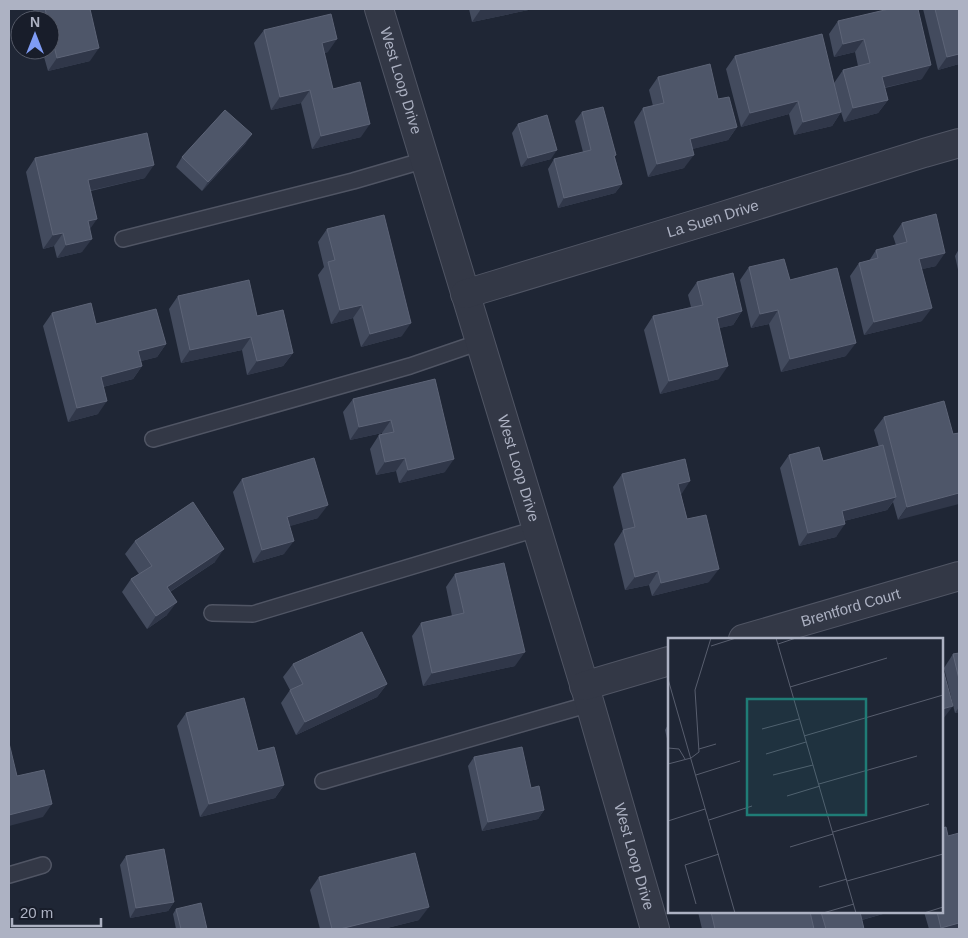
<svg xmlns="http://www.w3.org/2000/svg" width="968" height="938" font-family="Arial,sans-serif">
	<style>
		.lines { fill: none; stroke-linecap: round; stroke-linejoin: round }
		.lane-casing { stroke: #505564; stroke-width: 18 }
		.street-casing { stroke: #505564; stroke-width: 30 }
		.lane { stroke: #333846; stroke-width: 15 }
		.street { stroke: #333846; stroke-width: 28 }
		.wall { fill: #434b5e }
		.shaded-wall { fill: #303749 }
		.building { fill: #4e5669; stroke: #5d6477 }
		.labels { text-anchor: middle; stroke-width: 5; stroke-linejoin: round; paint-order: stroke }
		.street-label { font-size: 15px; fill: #adb2c3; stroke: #181d2a }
		.inset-road { fill: none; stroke: #585e6e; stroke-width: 1 }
		.view { fill: #1f7c76; fill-opacity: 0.15; stroke: #1f7c76; stroke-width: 2.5 }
		.inset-edge { fill: none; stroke: #adb2c3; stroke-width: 2.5 }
	</style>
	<rect width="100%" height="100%" fill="#1f2635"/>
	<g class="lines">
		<g class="lane-casing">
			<g id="lane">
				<path d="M123 239 353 181 425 160"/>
				<path d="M153 439 410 366 480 342"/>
				<path d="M212 613 253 614 536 529"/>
				<path d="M323 781 590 704"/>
				<path d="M9 875 43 865"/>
			</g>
		</g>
		<g class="street-casing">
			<g id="street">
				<path id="s1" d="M379 9 590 704 655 929"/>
				<path id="s2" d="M465 294 713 219 924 153 959 143"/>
				<path id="s3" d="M743 639 959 576"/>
				<path d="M584 686 669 661"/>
			</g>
		</g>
		<use href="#lane" class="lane"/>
		<use href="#street" class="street"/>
	</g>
	<g class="wall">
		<path d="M33 9H90V61L48 71 42 50H50V20H35Z"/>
		<path d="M469 9H533L472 22Z"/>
		<path d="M923 9H959V64L938 70Z"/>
		<path d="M838 21 922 79 885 88 888 100 878 113 844 122 841 112 832 126 794 135 789 114 741 127 726 69 735 56 834 83 843 70 858 66 855 52 834 57 829 34Z"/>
		<path d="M264 30 328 52 324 53 333 89 361 137 312 149 301 103 271 110 254 43Z"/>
		<path d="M658 77 718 99 737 127 728 140 692 149 684 168 648 177 634 122 643 108 653 106 649 90Z"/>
		<path d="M582 112 615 157 622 184 615 193 558 208 548 169 554 159 583 152 575 121Z"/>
		<path d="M518 124 551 159 521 167 512 133Z"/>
		<path d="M246 143 202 191 176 167 182 157Z"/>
		<path d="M35 158 145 178 91 191 89 229 82 252 57 258 54 246 43 249 26 172Z"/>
		<path d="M902 223 936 266 922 269V321L864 335 850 276 859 263 869 261 876 250 896 245 893 236Z"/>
		<path d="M327 229 402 336 361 347 353 318 331 324 318 275 324 267 318 242Z"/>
		<path d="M959 249V274L955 256Z"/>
		<path d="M749 267 790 280 846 356 781 372 769 324 751 328 740 280Z"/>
		<path d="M697 282 742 311 733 325 719 328V379L660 394 644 330 653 316 691 307 688 295Z"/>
		<path d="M178 296 257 316 293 353 283 366 247 375 242 350 181 363 169 309Z"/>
		<path d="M52 313 166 344 157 357 141 361 142 366 133 379 103 387 98 414 68 422 43 326Z"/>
		<path d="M435 379 445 472 399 483 396 471 376 475 370 449 379 435H382V433L350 440 343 412 353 399Z"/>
		<path d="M884 417 953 434 959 433 898 520 893 502 887 510 844 521 836 537 799 546 780 468 789 455 823 461 879 447 874 430Z"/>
		<path d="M622 474 681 495 687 519 709 582 652 596 649 585 625 590 614 544 623 530 613 487Z"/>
		<path d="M242 479 318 518 289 526 284 554 253 563 233 492Z"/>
		<path d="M135 541 215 562 170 592 167 615 147 629 122 592 131 579 139 574 125 554Z"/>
		<path d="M455 574 515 666 423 686 412 636 421 623 452 616 446 587Z"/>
		<path d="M959 653V712L955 713 944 668 953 654Z"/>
		<path d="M293 664 387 684 377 697 296 735 281 703 290 690 283 677Z"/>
		<path d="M186 713 284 785 275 798 200 817 177 726Z"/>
		<path d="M669 723V747L665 730Z"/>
		<path d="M474 757 531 788 544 810 538 819 482 831 468 766Z"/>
		<path d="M948 836 959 929H929L924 912H942Z"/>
		<path d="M126 856 174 902 168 911 130 918 120 865Z"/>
		<path d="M319 877 419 920 383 929H320L310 890Z"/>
		<path d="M176 909 207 929H176L173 914Z"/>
		<path d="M698 912H890L862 920 864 929H702Z"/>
	</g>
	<g class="shaded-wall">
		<path d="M481 9H533L472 22Z"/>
		<path d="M337 39 328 52 313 56 322 43Z"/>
		<path d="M864 39 855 52 834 57 843 44Z"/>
		<path d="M99 48 90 61 48 71 57 58Z"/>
		<path d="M959 54V64L938 70 947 57Z"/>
		<path d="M931 65 922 79 873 90 882 77Z"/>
		<path d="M310 90 301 103 271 110 280 97Z"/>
		<path d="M888 100 878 113 844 122 853 108Z"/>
		<path d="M798 101 789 114 741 127 750 113Z"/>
		<path d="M841 112 832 126 794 135 803 122Z"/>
		<path d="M370 124 361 137 312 149 321 136Z"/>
		<path d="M737 127 728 140 681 152 690 139Z"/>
		<path d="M252 134 246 143 202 191 208 182Z"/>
		<path d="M557 150 551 159 521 167 528 158Z"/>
		<path d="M694 155 684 168 648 177 657 164Z"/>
		<path d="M154 165 145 178 79 193 88 180Z"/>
		<path d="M622 184 615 193 558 208 564 198Z"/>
		<path d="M97 219 88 232V221Z"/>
		<path d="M63 233 54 246 43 249 53 235Z"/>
		<path d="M92 239 82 252 57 258 66 245Z"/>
		<path d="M945 253 936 266 910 272 919 259Z"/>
		<path d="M362 305 353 318 331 324 340 310Z"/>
		<path d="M932 308 922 321 864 335 874 322Z"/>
		<path d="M778 310 769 324 751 328 760 314Z"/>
		<path d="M742 311 733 325 707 331 717 318Z"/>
		<path d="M411 323 402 336 361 347 370 334Z"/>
		<path d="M251 337 242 350 181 363 190 350Z"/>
		<path d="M856 343 846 356 781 372 790 359Z"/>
		<path d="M166 344 157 357 129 364 138 351Z"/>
		<path d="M293 353 283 366 247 375 257 361Z"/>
		<path d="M142 366 133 379 91 390 101 377Z"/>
		<path d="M728 366 719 379 660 394 669 381Z"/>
		<path d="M107 401 98 414 68 422 77 408Z"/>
		<path d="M391 420 382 433 350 440 359 427Z"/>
		<path d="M405 458 396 471 376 475 385 462Z"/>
		<path d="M454 459 445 472 399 483 408 470Z"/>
		<path d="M690 481 681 495 678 484Z"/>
		<path d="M959 493V504L898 520 907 507Z"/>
		<path d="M896 497 887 510 832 524 842 511Z"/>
		<path d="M328 505 318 518 277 530 287 517Z"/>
		<path d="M845 524 836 537 799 546 808 533Z"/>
		<path d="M294 541 284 554 253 563 262 550Z"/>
		<path d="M224 549 215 562 157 600 167 587Z"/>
		<path d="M719 569 709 582 652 596 661 583Z"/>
		<path d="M658 571 649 585 625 590 635 577Z"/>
		<path d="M177 602 167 615 147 629 156 616Z"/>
		<path d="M525 652 515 666 423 686 432 673Z"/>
		<path d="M387 684 377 697 296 735 305 722Z"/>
		<path d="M953 706 943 719 942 720V709Z"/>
		<path d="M959 707V712L955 713Z"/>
		<path d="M284 785 275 798 200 817 209 804Z"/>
		<path d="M52 804 43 817 9 826V815Z"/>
		<path d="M544 810 538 819 482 831 488 822Z"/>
		<path d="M174 902 168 911 130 918 136 908Z"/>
		<path d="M429 907 419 920 383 929H340Z"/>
		<path d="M858 912H890L850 923Z"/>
		<path d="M959 923V929H940L941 928Z"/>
	</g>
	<g class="building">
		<path d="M45 9H90L99 48 57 58 50 30V20H48Z"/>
		<path d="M889 9H918L931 65 882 77 888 100 853 108 843 70 870 63 864 39 843 44 838 21Z"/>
		<path d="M935 9H959V54L947 57Z"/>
		<path d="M331 14 337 39 322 43 333 89 360 82 370 124 321 136 310 90 280 97 264 30Z"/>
		<path d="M822 34 841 112 803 122 798 101 750 113 735 56Z"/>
		<path d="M710 64 718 99 729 97 737 127 690 139 694 155 657 164 643 108 664 103 658 77Z"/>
		<path d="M603 107 616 155 614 156 622 184 564 198 554 159 591 150 582 112Z"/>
		<path d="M225 110 252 134 208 182 182 157Z"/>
		<path d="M547 115 557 150 528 158 518 124Z"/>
		<path d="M147 133 154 165 88 180 97 219 88 221 92 239 66 245 63 233 53 235 35 158Z"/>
		<path d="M936 214 945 253 919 259 932 308 874 322 859 263 878 258 876 250 907 242 902 223Z"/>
		<path d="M384 215 411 323 370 334 362 305 340 310 328 262 335 260 327 229Z"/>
		<path d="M784 259 790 280 837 268 856 343 790 359 778 310 760 314 749 267Z"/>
		<path d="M733 273 742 311 717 318 728 366 669 381 653 316 703 305 697 282Z"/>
		<path d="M249 280 257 316 283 310 293 353 257 361 251 337 190 350 178 296Z"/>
		<path d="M91 303 96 324 156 309 166 344 138 351 142 366 101 377 107 401 77 408 52 313Z"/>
		<path d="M435 379 454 459 408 470 405 458 385 462 379 435 394 432 391 420 359 427 353 399Z"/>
		<path d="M944 401 953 434 959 433V493L907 507 884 417Z"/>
		<path d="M883 445 896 497 842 511 845 524 808 533 789 455 819 447 823 461Z"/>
		<path d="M314 458 328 505 287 517 294 541 262 550 242 479Z"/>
		<path d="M685 459 690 481 678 484 687 519 706 515 719 569 661 583 658 571 635 577 623 530 635 527 622 474Z"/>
		<path d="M193 502 224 549 167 587 177 602 156 616 131 579 152 566 135 541Z"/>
		<path d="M504 563 525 652 432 673 421 623 464 613 455 574Z"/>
		<path d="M362 632 387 684 305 722 290 690 303 684 293 664Z"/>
		<path d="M959 653V679L953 654Z"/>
		<path d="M942 666 953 706 942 709Z"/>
		<path d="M244 698 258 751 274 747 284 785 209 804 186 713Z"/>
		<path d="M9 743 17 776 44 770 52 804 9 815Z"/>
		<path d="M522 747 531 788 539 786 544 810 488 822 474 757Z"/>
		<path d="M946 827 948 836 959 833V923L941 928 937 912H942V828Z"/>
		<path d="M164 849 174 902 136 908 126 856Z"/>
		<path d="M415 853 429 907 340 929H332L319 877Z"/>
		<path d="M201 903 207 929H181L176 909Z"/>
		<path d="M711 912H810L814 929H715Z"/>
		<path d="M821 912H860L864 929H826Z"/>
	</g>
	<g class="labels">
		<g class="street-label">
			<text dy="5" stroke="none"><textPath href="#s1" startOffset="75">West Loop Drive</textPath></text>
			<text dy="5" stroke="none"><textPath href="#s2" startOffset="259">La Suen Drive</textPath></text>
			<text dy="5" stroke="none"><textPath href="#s1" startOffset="480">West Loop Drive</textPath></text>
			<text dy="5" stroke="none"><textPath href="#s3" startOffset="112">Brentford Court</textPath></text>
			<text dy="5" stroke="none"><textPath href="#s1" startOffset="885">West Loop Drive</textPath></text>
		</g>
	</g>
	<g transform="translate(668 638)">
		<rect width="275" height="275" fill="#1f2635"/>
		<path class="inset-road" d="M108 0 188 275M110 6 128 0M43 8 68 0M0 41 67 275M122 49 219 20M94 91 131 81M136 98 275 57M0 110 11 111 17 121M31 111 48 106M98 116 138 104M0 126 23 120 31 114 27 52 43 0M28 137 72 123M105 137 145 127M151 146 249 118M119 158 152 148M41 182 84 168M0 183 37 171M165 194 261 166M122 209 165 196M179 243 275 216M151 249 179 241M28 266 17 227 51 216M155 275 186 266M256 275 275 269"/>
		<path class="view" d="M79 61H198V177H79Z"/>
		<rect width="275" height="275" class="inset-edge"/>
	</g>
	<rect width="968" height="938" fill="none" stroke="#adb2c3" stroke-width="20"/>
	<g transform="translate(35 35)"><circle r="24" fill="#181d2a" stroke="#545967"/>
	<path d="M0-4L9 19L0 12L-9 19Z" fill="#7f9cf5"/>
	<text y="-8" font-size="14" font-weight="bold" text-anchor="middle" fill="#adb2c3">N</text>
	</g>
	<path d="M12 918v8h89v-8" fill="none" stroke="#adb2c3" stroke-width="2.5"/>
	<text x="20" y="918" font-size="15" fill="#adb2c3" stroke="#181d2a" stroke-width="4" paint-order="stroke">20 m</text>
</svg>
